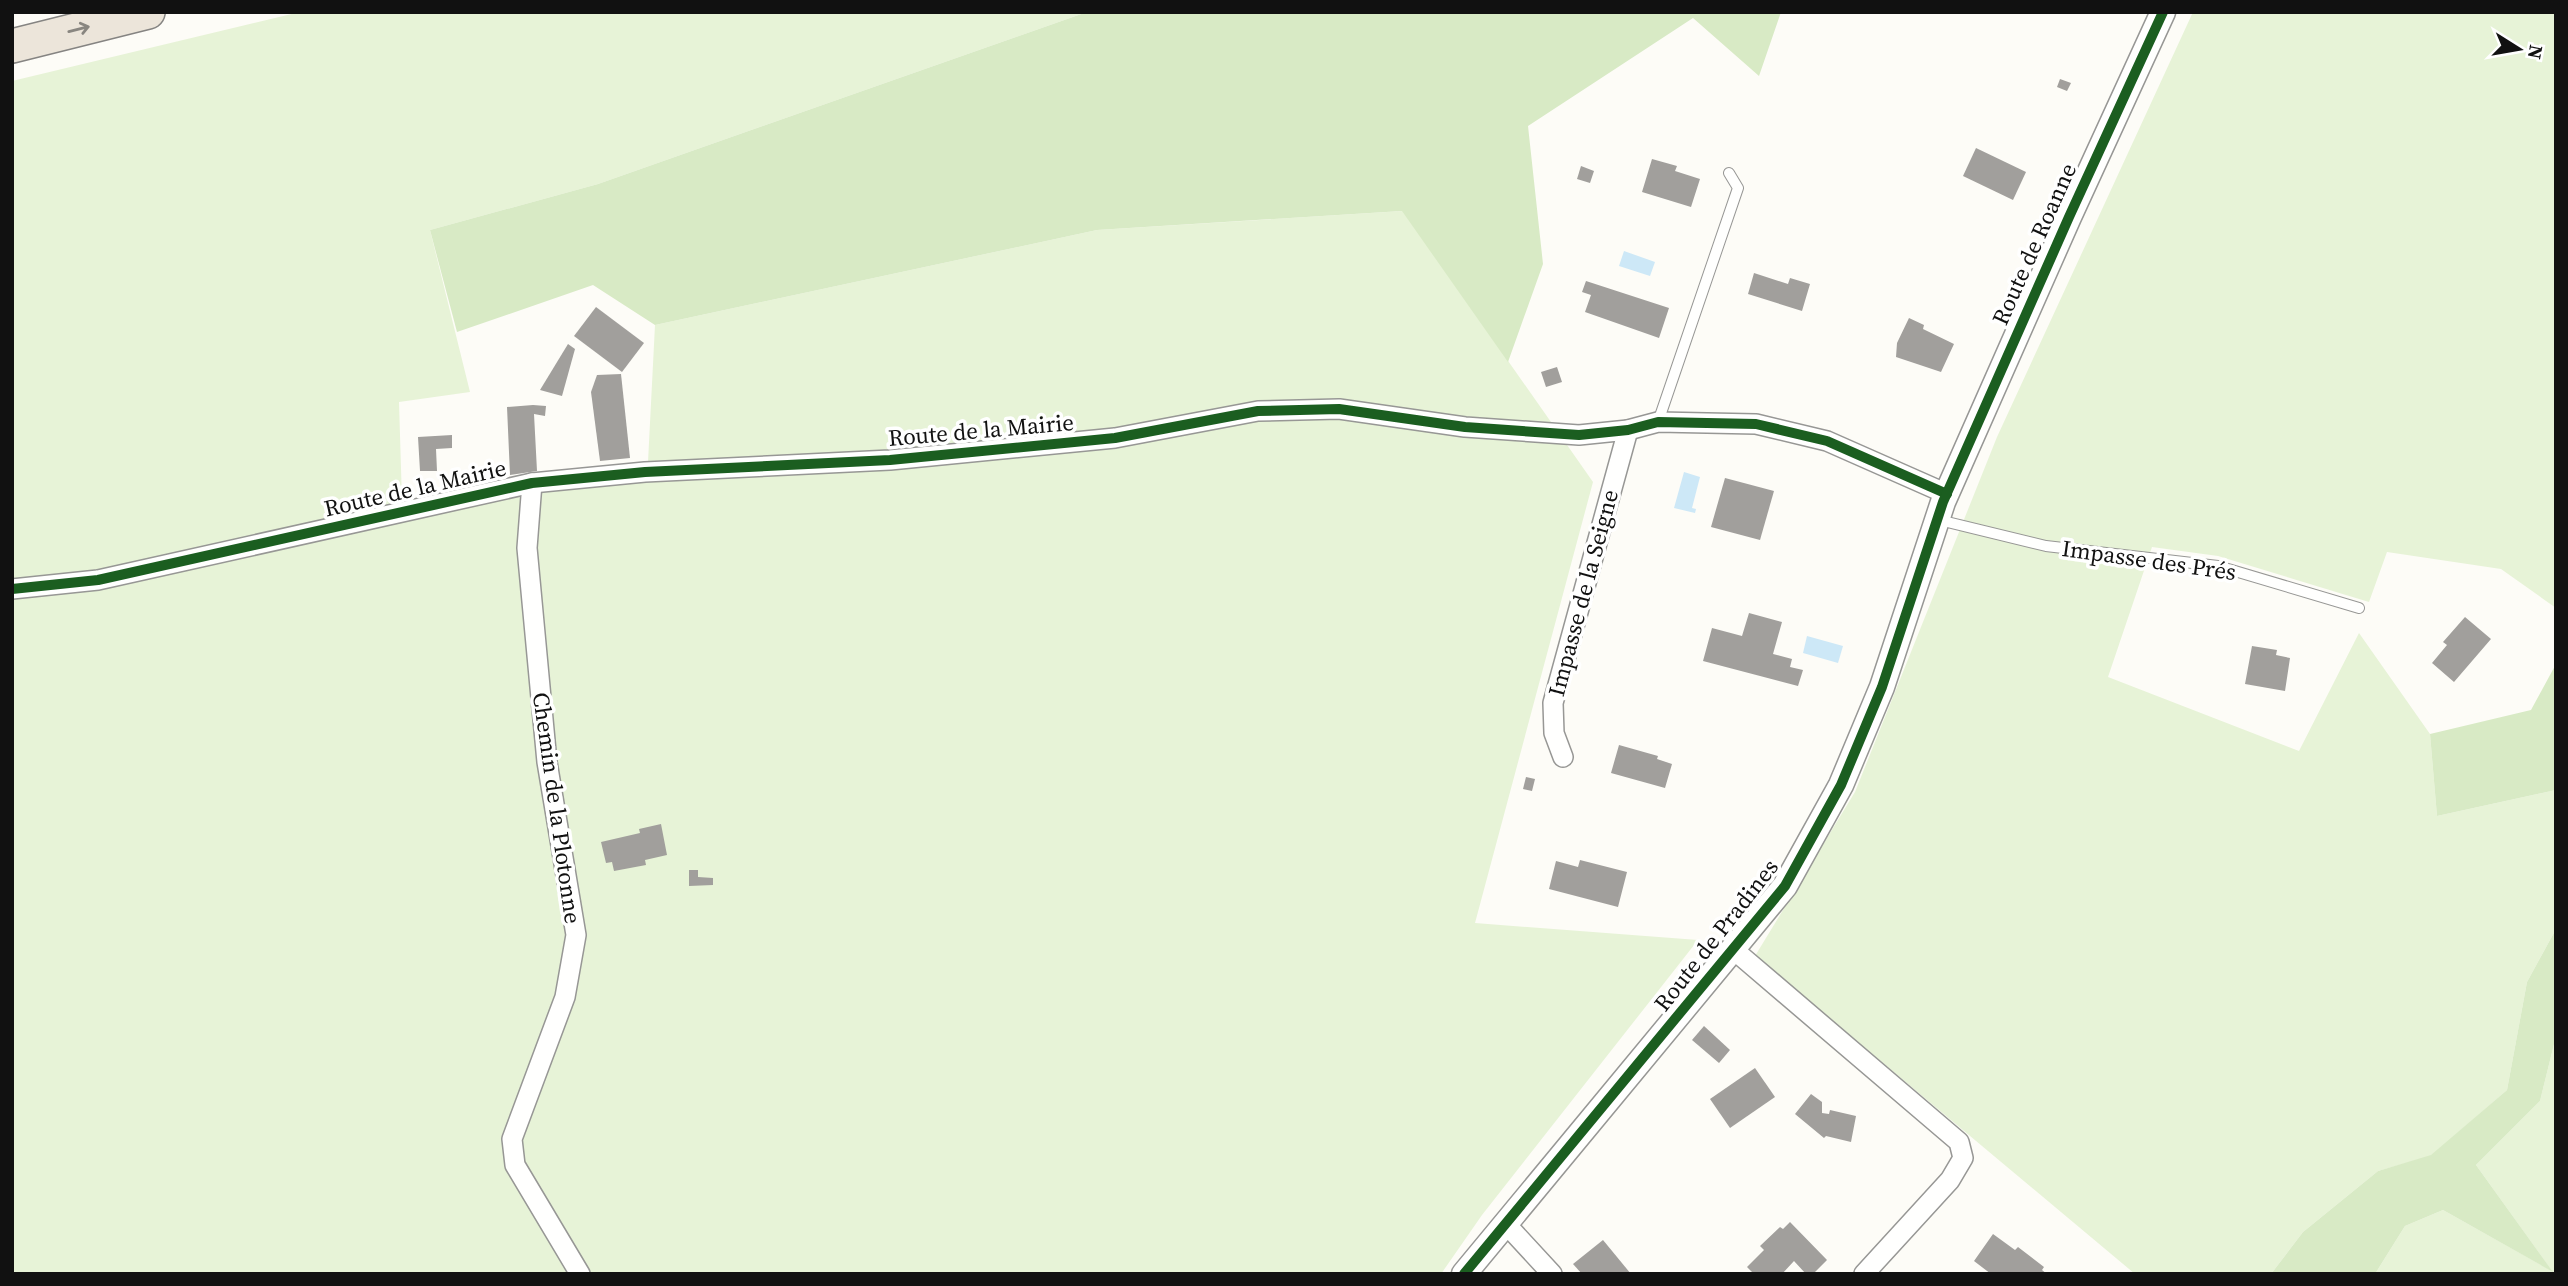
<svg xmlns="http://www.w3.org/2000/svg" width="2568" height="1286" font-family="'Source Serif 4',serif">
	<style>
		.green { fill: #e7f3d7 }
		.forest { fill: #d8eac5 }
		.water { fill: #cde8f7 }
		.building { fill: #a19f9c }
		.lines { fill: none; stroke-linecap: round; stroke-linejoin: round }
		.service-casing { stroke: #979795; stroke-width: 12 }
		.minor-casing { stroke: #979795; stroke-width: 22 }
		.tertiary-casing { stroke: #979795; stroke-width: 27 }
		.trunk-casing { stroke: #858482; stroke-width: 36 }
		.service { stroke: #fffffe; stroke-width: 10 }
		.minor { stroke: #fffffe; stroke-width: 19 }
		.tertiary { stroke: #fffffe; stroke-width: 24 }
		.trunk { stroke: #ece5da; stroke-width: 33 }
		.cycleway-casing { stroke: #fff; stroke-width: 15 }
		.cycleway { stroke: #1b5e20; stroke-width: 10 }
		.oneway { stroke: #898680 }
		.labels { text-anchor: middle; stroke-width: 7; stroke-linejoin: round; paint-order: stroke }
		.street-label { font-size: 23px; fill: #111; stroke: #fff }
	</style>
	<rect width="100%" height="100%" fill="#fdfcf7"/>
	<g class="green">
		<path d="M300 12H1087L598 184 430 230 470 392 399 402 402 501 648 462 655 325 1097 230 1403 211 1593 482 1475 923 1698 940 1482 1215 1441 1274H12V81Z"/>
		<path d="M2193 12H2556V608L2501 569 2387 552 2369 602 2218 556 2152 547 2108 677 2299 751 2359 633 2430 734 2437 816 2556 790V929L2527 982 2507 1090 2431 1156 2378 1171 2303 1232 2271 1274H2135L1755 956 1855 792 1997 437Z"/>
		<path d="M2556 1036V1274H2375L2405 1226 2443 1210 2552 1271 2476 1165 2540 1101Z"/>
	</g>
	<g class="forest">
		<path d="M1087 12H1781L1759 76 1693 18 1528 126 1543 264 1508 362 1402 211 1097 230 655 325 593 285 457 332 430 230 598 184Z"/>
		<path d="M2556 664V790L2437 816 2430 734 2531 710Z"/>
		<path d="M2556 929V1036L2540 1101 2476 1165 2553 1272 2443 1210 2405 1226 2375 1274H2271L2303 1232 2378 1171 2431 1155 2507 1090 2527 982Z"/>
	</g>
	<g class="water">
		<path d="M1624 251 1655 262 1650 276 1619 266Z"/>
		<path d="M1684 472 1700 477 1692 508 1696 509 1695 513 1674 508Z"/>
		<path d="M1807 636 1843 646 1838 663 1803 653Z"/>
	</g>
	<g class="building">
		<path d="M2060 79 2071 83 2067 91 2057 87Z"/>
		<path d="M1976 148 2026 172 2013 200 1963 176Z"/>
		<path d="M1652 159 1677 166 1675 171 1700 179 1691 207 1642 192Z"/>
		<path d="M1581 166 1594 171 1590 183 1577 179Z"/>
		<path d="M1754 273 1788 284 1790 278 1810 284 1802 311 1748 294Z"/>
		<path d="M1586 281 1669 308 1659 338 1585 312 1591 295 1582 292Z"/>
		<path d="M596 307 644 343 622 372 574 336Z"/>
		<path d="M1909 318 1924 325 1923 329 1954 344 1941 372 1896 357 1897 343Z"/>
		<path d="M568 344 575 349 562 396 540 390Z"/>
		<path d="M1557 367 1562 382 1546 387 1541 372Z"/>
		<path d="M621 374 630 458 600 461 591 392 597 375Z"/>
		<path d="M533 405 546 406 545 416 534 414 537 471 510 475 507 407Z"/>
		<path d="M452 435V448L436 449 437 471H420L418 437Z"/>
		<path d="M1725 478 1774 491 1760 540 1711 527Z"/>
		<path d="M1749 613 1782 622 1773 654 1792 659 1790 667 1803 670 1798 686 1703 661 1712 628 1742 636Z"/>
		<path d="M2465 617 2491 639 2454 682 2432 663 2447 645 2443 642Z"/>
		<path d="M2252 646 2277 650 2276 655 2290 658 2285 691 2245 684Z"/>
		<path d="M1619 745 1658 756 1657 759 1672 764 1665 788 1611 773Z"/>
		<path d="M1526 777 1535 779 1532 791 1523 789Z"/>
		<path d="M661 824 667 855 645 860 646 865 614 871 612 862 606 863 601 842 640 833 639 829Z"/>
		<path d="M1580 860 1627 872 1618 907 1549 889 1556 861 1578 867Z"/>
		<path d="M689 870H698V877L713 878V885L689 886Z"/>
		<path d="M1704 1026 1730 1050 1719 1063 1692 1040Z"/>
		<path d="M1755 1068 1775 1097 1730 1128 1710 1099Z"/>
		<path d="M1811 1094 1822 1102V1113L1829 1114 1830 1110 1856 1116 1851 1142 1826 1136 1824 1138 1795 1114Z"/>
		<path d="M1790 1222 1827 1260 1813 1274H1806L1794 1261 1782 1274H1754L1747 1267 1764 1250 1760 1246 1780 1227 1783 1229Z"/>
		<path d="M1993 1234 2015 1250 2018 1247 2044 1267 2042 1270 2047 1274H1991L1974 1261Z"/>
		<path d="M1603 1240 1631 1274H1582L1573 1264Z"/>
	</g>
	<g class="lines">
		<g class="service-casing">
			<g id="service">
				<path d="M1658 422 1738 188 1729 173"/>
				<path d="M1939 520 2046 546 2218 566 2359 608"/>
			</g>
		</g>
		<g class="minor-casing">
			<g id="minor">
				<path d="M532 483 527 548 547 762 576 935 565 997 512 1139 515 1165 580 1274"/>
				<path d="M12 589 98 580 532 483 645 472 890 460 1115 438 1258 411 1339 409 1465 427 1579 435 1628 430 1658 422 1756 424 1827 441 1947 494"/>
				<path d="M1563 757 1554 733 1553 703 1628 430"/>
				<path d="M1734 950 1959 1142 1963 1158 1950 1180 1864 1274"/>
				<path d="M1505 1223 1552 1274"/>
			</g>
		</g>
		<g class="tertiary-casing">
			<path id="tertiary" d="M1464 1274 1785 886 1841 785 1882 687 1943 502 2069 217 2163 12"/>
		</g>
		<g class="trunk-casing">
			<path id="trunk" d="M12 46 148 12"/>
		</g>
		<use href="#service" class="service"/>
		<use href="#minor" class="minor"/>
		<use href="#tertiary" class="tertiary"/>
		<use href="#trunk" class="trunk"/>
		<g class="cycleway-casing">
			<g id="cycleway">
				<path d="M12 589 98 580 532 483 645 472 890 460 1115 438 1258 411 1339 409 1465 427 1579 435 1628 430 1658 422 1756 424 1827 441 1947 494"/>
				<path d="M1464 1274 1785 886 1841 785 1882 687 1943 502 2069 217 2163 12"/>
			</g>
		</g>
		<use href="#cycleway" class="cycleway"/>
	</g>
	<defs><path id="oneway-shaft" d="M-6 0H5M1.5-3L5.5 0L1.5 3" fill="none" stroke-width="1.6" stroke-linecap="round" stroke-linejoin="round" transform="scale(1.75)"/></defs>
	<use class="oneway" href="#oneway-shaft" transform="translate(79 29) rotate(-14)"/>
	<g class="labels">
		<g class="street-label">
			<text transform="translate(2034 244) rotate(-66)" y="8">Route de Roanne</text>
			<text transform="translate(981 430) rotate(-5)" y="8">Route de la Mairie</text>
			<text transform="translate(415 488) rotate(-13)" y="8">Route de la Mairie</text>
			<text transform="translate(2149 560) rotate(8)" y="8">Impasse des Prés</text>
			<text transform="translate(1583 593) rotate(-75)" y="8">Impasse de la Seigne</text>
			<text transform="translate(557 808) rotate(82)" y="8">Chemin de la Plotonne</text>
			<text transform="translate(1716 935) rotate(-52)" y="8">Route de Pradines</text>
		</g>
	</g>
	<rect width="2568" height="1286" fill="none" stroke="#111111" stroke-width="28"/>
	<g transform="translate(2519 49) rotate(101)" stroke="#ffffff" stroke-width="5" paint-order="stroke">
	<path d="M0-5L12 26L0 18L-12 26Z" fill="#111111"/>
	<text y="-10" font-size="19" font-weight="bold" text-anchor="middle" fill="#111111">N</text>
	</g>
</svg>
